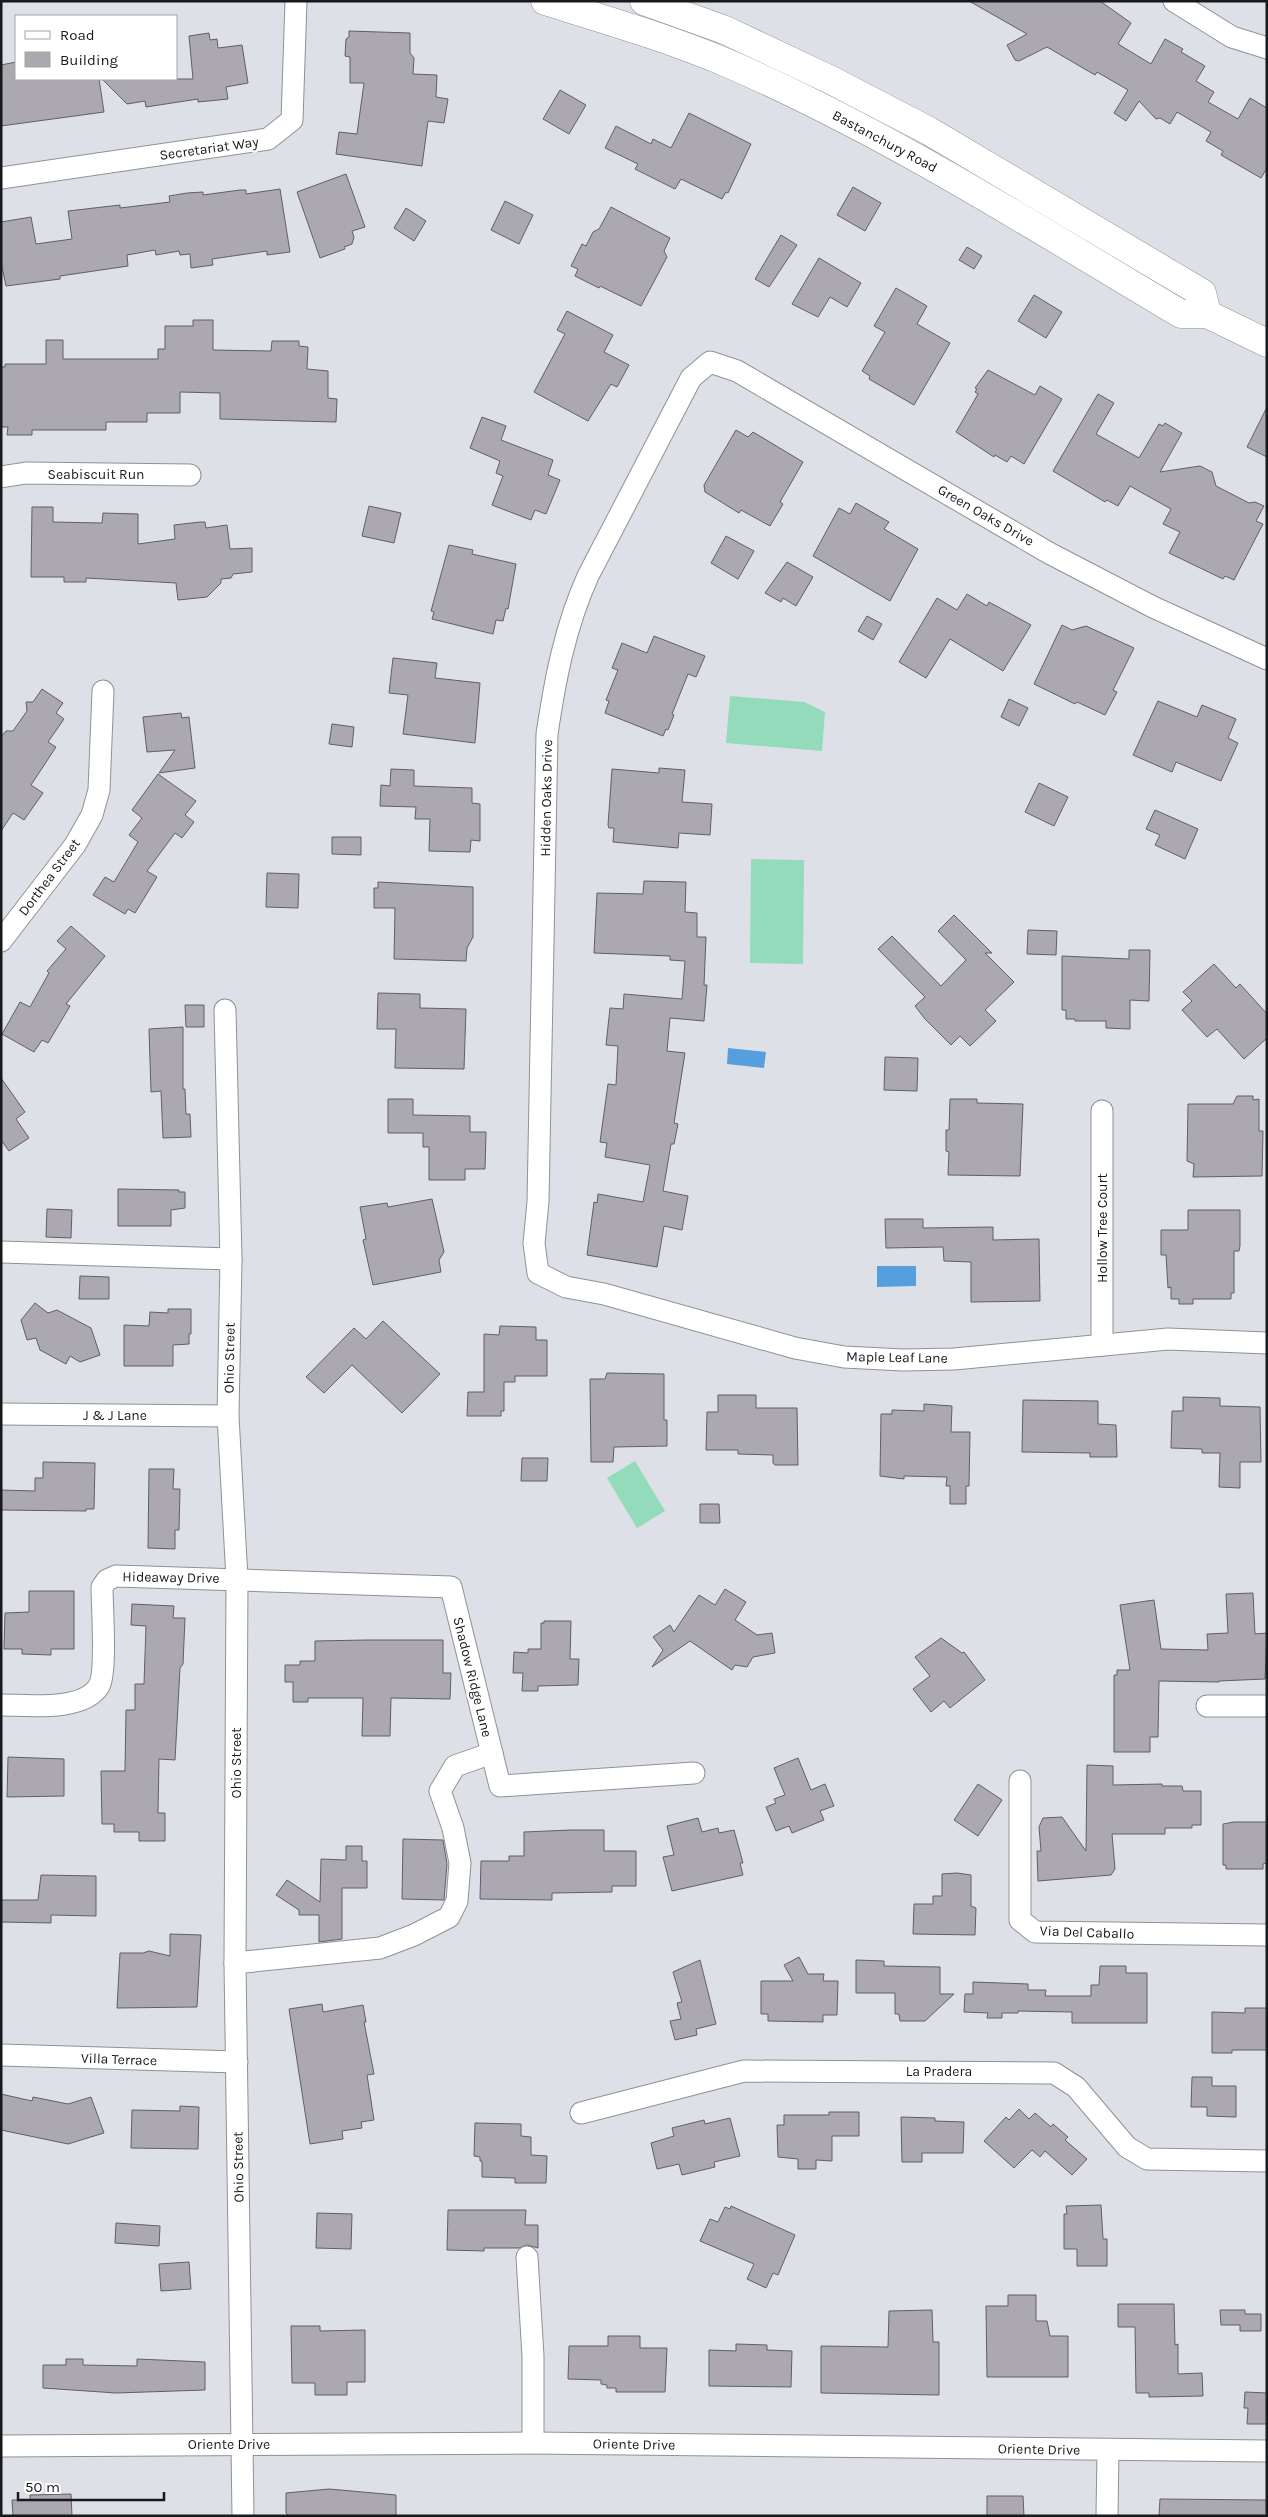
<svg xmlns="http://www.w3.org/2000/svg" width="1268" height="2517" font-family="Karla,sans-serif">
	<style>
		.grass { fill: #93dbba }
		.water { fill: #579ede }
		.building { fill: #aba8af; stroke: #615f65 }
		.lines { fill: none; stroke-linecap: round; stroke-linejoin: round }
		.minor-casing { stroke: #8f9197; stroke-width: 23 }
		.major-casing { stroke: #8f9197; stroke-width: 29 }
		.minor { stroke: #fff; stroke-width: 21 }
		.major { stroke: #fff; stroke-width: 28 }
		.labels { text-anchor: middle; stroke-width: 5; stroke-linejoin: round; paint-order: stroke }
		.street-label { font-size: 14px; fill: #18191b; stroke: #fff }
	</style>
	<rect width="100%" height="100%" fill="#dee0e7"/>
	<g class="grass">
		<path d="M730 696 804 702 825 712 822 751 726 743Z"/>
		<path d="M751 859 804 860 803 964 750 963Z"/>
		<path d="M635 1461 665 1511 637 1528 607 1478Z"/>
	</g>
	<g class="water">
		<path d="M728 1048 766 1052 764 1068 727 1064Z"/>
		<path d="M877 1266H916V1286L877 1287Z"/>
	</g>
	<g class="building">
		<path d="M969 1H1100L1131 23 1118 44 1151 64 1165 39 1183 49 1181 52 1205 66 1196 81 1214 92 1208 102 1238 119 1250 98 1267 108V168L1261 178 1221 155 1223 151 1206 141 1211 132 1177 112 1170 124 1160 118 1156 119 1139 101 1126 121 1114 113 1128 90 1097 72 1095 75 1047 47 1019 61 1015 60 1007 45 1027 34Z"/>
		<path d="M349 31 410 33V53L414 58 413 74 437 75 436 97 448 99 444 123 428 121 422 166 336 154 339 132 357 134 364 83H350V57L345 56 346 39 349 37Z"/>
		<path d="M209 33 210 40 217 39 218 48 242 45 248 83 226 87 228 99 198 102V99L146 107 145 101 127 104 102 79H193L189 36Z"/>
		<path d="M16 62V79H99L104 112 1 126V65Z"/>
		<path d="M560 90 586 105 569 134 543 119Z"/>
		<path d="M689 113 751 144 728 193 726 192 722 199 681 179 675 189 635 169 638 164 605 148 616 126 651 144 653 139 671 148Z"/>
		<path d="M346 174 365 227 352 231 354 237 352 244 344 247 345 249 320 258 297 192Z"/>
		<path d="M853 187 881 203 865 231 837 215Z"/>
		<path d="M280 189 290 252 267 255V251L212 259 213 265 191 268 190 254 180 255 179 251 156 255 155 250 127 255 128 266 60 276V279L6 286 1 262V222L31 217 36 244 72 239 68 211 120 205V208L170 202 169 196 187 193 203 192V195L240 190H246V194Z"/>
		<path d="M505 201 533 215 519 244 491 230Z"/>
		<path d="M611 207 670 238 664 251 667 257 641 306 600 286 599 288 575 276 578 269 571 266 582 244 586 246 593 232 599 229Z"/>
		<path d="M406 208 426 221 414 241 394 228Z"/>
		<path d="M781 235 797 245 769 287 755 279Z"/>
		<path d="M967 247 982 256 974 269 959 260Z"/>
		<path d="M819 258 861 283 847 307 830 297 818 317 792 304Z"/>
		<path d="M896 288 927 306 917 324 950 343 914 405 869 379 870 376 862 371 885 332 874 326Z"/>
		<path d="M1034 295 1062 312 1046 338 1018 321Z"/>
		<path d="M567 311 613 335 604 352 629 365 617 387 611 384 588 421 534 392 565 334 557 330Z"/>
		<path d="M193 320H213V350L271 351 272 341H299V346L308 347 307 369 328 371V398L337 399 336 422 220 419V393L180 392V413H147V422H106V430H32V435H7L8 427H1V367H5V364H46V340H63V359H158V349H165V326H193Z"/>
		<path d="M988 370 1035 395 1040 386 1062 399 1024 464 1011 456 1007 462 995 455 994 457 956 432 978 394 975 392 977 389 975 388Z"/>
		<path d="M1098 394 1114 403 1096 434 1139 458 1159 424 1163 426 1165 423 1182 433 1160 472 1200 466 1212 472 1216 486 1249 503 1255 502 1264 506 1256 521 1263 524 1234 580 1225 576 1223 579 1169 553 1180 532 1163 524 1171 509 1130 486 1118 506 1107 500 1105 502 1053 471Z"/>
		<path d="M1267 407V457L1247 447Z"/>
		<path d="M482 417 506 426 501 440 553 460 548 475 560 480 546 514 535 510 531 520 492 505 503 476 496 473 500 461 470 448Z"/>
		<path d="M736 430 748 437 753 432 803 462 780 502 783 504 770 526 741 510 739 513 705 492 704 485Z"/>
		<path d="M856 503 889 522 884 529 918 549 890 601 813 556 839 508 850 514Z"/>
		<path d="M369 506 401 513 394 543 362 536Z"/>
		<path d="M32 507H53V522L102 523 103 513 138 514V544L175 539 174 525 200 522H205L206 528 227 525 230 549 252 548V572L233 574 231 578 221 579V583L207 597 178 600 176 583 86 578V582H64V577H31Z"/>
		<path d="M726 536 754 551 738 579 711 563Z"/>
		<path d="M449 545 473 550 472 554 516 564 508 609 506 608 503 621 496 620 493 634 432 619 434 612 431 611Z"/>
		<path d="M787 562 813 577 796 606 783 598 781 602 765 593Z"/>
		<path d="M967 594 987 606 989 602 1031 625 1003 671 950 639 926 678 899 662 937 598 957 610Z"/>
		<path d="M867 616 882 624 873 640 858 631Z"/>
		<path d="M1062 625 1072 630 1086 626 1134 648 1113 690 1117 692 1105 715 1077 702 1075 704 1034 684Z"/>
		<path d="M654 636 705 656 696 677 688 674 672 714 674 715 668 730 666 729 663 736 605 713 609 701 606 700 618 670 612 668 622 643 647 653Z"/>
		<path d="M393 658 437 663 435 678 480 683 475 743 403 734 408 695 389 693Z"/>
		<path d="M42 689 63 703 56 713 64 719 48 742 56 747 31 785 43 793 24 820 13 813 1 831V737L6 731H13L27 711 26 702H33Z"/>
		<path d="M1009 699 1028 708 1019 726 1001 717Z"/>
		<path d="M1158 701 1197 717 1202 705 1236 719 1228 738 1238 743 1221 781 1176 762 1172 772 1133 755Z"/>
		<path d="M181 713 182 718 189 717 195 768 159 773 175 750 147 752 143 717Z"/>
		<path d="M332 724 354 727 352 747 329 744Z"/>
		<path d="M659 768 685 770 682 802 712 804 710 835 679 833 678 848 613 842 614 828H609L608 825 612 769 659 773Z"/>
		<path d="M391 769 414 770V786L472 788V803L480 804V841L471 840 470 852 429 851 430 819H415L416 807 380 806 381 785 390 786Z"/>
		<path d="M158 774 196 801 185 815 194 822 182 838 175 833 147 871 157 877 135 913 128 909 125 914 93 895 105 877 114 882 138 842 129 835 142 818 132 810Z"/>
		<path d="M1039 783 1068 797 1054 826 1025 812Z"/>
		<path d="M1155 810 1198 829 1185 859 1155 845 1160 835 1146 829Z"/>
		<path d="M332 837H361V855L332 854Z"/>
		<path d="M267 873 299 874 298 908 266 907Z"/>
		<path d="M644 881 686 882 685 912 697 913V937H706L704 985H707L704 1021 670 1018 667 1051 685 1053 674 1123 678 1124 674 1144H671L663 1191 688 1196 682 1230 664 1226 657 1267 587 1255 594 1202 597 1203 598 1194 643 1202 650 1165 605 1157 607 1143 600 1142 608 1084 616 1085 618 1046 606 1045 610 1008 623 1009 624 994 682 999 685 961 670 960V956L594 953 597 893 643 894Z"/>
		<path d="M378 882 473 887V937L467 948 466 961 394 959 395 908H374V888H378Z"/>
		<path d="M954 915 992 953H985L1014 982 985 1010 996 1021 970 1046 960 1036 951 1045 925 1019 915 1006 925 997 878 949 892 936 941 986 966 960 938 931Z"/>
		<path d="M71 926 105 956 66 1004 70 1006 48 1043 42 1040 34 1052 2 1034 20 1002 30 1007 49 973 47 971 66 949 57 941Z"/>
		<path d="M1028 930 1057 931 1056 955 1027 954Z"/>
		<path d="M1129 950H1150L1149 1001 1130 1000V1029L1106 1028V1021H1075V1019H1066V1010H1062V956L1129 959Z"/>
		<path d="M1214 964 1236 988 1240 984 1267 1014V1038L1244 1059 1217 1029 1207 1037 1182 1010 1192 1001 1183 992Z"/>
		<path d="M378 993 420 994V1008L466 1009 464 1069 395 1068 396 1029H377Z"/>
		<path d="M185 1005H204V1027H186Z"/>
		<path d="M183 1027V1089H185L186 1114H190L191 1137 163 1138 161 1091 151 1092 149 1029Z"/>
		<path d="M885 1057 918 1058 917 1091 884 1090Z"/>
		<path d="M1 1078 25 1112 16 1119 29 1138 9 1151 1 1140Z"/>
		<path d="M1237 1096H1253V1100L1259 1099V1131H1263L1262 1176 1193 1177 1194 1164 1187 1161 1188 1104H1233Z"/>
		<path d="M388 1099H413V1115L470 1116V1132H486L485 1169H465V1180H429V1147H423V1133H388Z"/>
		<path d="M950 1099H977V1103L1023 1104 1020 1176 948 1175 949 1152 946 1151V1130H949Z"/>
		<path d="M118 1189 179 1190V1192H185V1208L171 1210V1226H118Z"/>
		<path d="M432 1199 444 1252 439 1260 441 1272 373 1285 363 1240 366 1239 360 1207 387 1203 388 1207Z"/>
		<path d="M47 1209 72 1210 71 1238 46 1237Z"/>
		<path d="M1188 1210H1240V1246L1239 1251H1234V1293H1231V1299H1193V1304H1179V1299H1171V1287L1168 1288 1166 1255H1161V1230H1188Z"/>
		<path d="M885 1219H923V1228L993 1227V1240L1039 1239 1040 1301 971 1302V1262L944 1261 943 1247 886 1248Z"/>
		<path d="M80 1276 109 1277V1299H79Z"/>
		<path d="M35 1303 48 1313 57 1310 91 1328 100 1355 80 1362 70 1356 66 1364 40 1350 36 1338 27 1340 21 1320Z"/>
		<path d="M168 1309H191V1334H189V1344L173 1345V1366H124V1325L149 1326 150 1312 168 1313Z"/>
		<path d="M383 1321 440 1374 402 1413 352 1365 324 1393 306 1377 354 1328 366 1339Z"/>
		<path d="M500 1326 536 1327V1340H547V1376H515V1382H504V1411H501V1416H467L468 1392H484V1334L499 1335Z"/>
		<path d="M607 1373 664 1374V1420H667V1446L614 1447 613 1462H591L590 1379H605Z"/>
		<path d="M718 1395H756V1408H797L798 1465H775L773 1463V1455L738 1454V1450H706L707 1412H718Z"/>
		<path d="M1183 1397 1220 1398V1406L1260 1407 1261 1462H1240V1488L1219 1487 1220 1453H1202V1449L1171 1448 1172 1411H1183Z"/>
		<path d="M1023 1400 1098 1401V1424L1116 1425 1117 1457H1090V1453L1022 1452Z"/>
		<path d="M924 1404 952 1406 951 1432H970L969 1486H966V1504H950V1486H946L947 1477 904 1476V1479L880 1476 881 1414H892V1410L924 1411Z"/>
		<path d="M522 1458H548L547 1481H521Z"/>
		<path d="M43 1462 95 1463 94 1509H86V1511L1 1510V1490L35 1491V1478H43Z"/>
		<path d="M149 1469H174L173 1489H180L179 1530H175V1549L148 1548Z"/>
		<path d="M700 1504H719L720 1523H700Z"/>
		<path d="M725 1589 746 1602 735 1620 757 1635 772 1633 775 1653 753 1657 747 1667 735 1665 732 1670 690 1641 652 1667 663 1650 653 1637 670 1625 674 1632 699 1595 715 1605Z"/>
		<path d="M29 1591H74V1649H51V1655L22 1654V1649H4L5 1613 29 1612Z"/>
		<path d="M1253 1593 1255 1634 1267 1633 1265 1679 1219 1681V1682L1159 1681 1158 1737H1150V1752H1114V1675H1117V1670H1130L1120 1605 1154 1600 1161 1649 1208 1650 1207 1634 1228 1633 1226 1594Z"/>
		<path d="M132 1604 174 1606 173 1618H185L183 1664 180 1668 175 1760 159 1759 158 1813H165V1841H139V1832H114V1824H102L101 1771H125L126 1710H135V1684H144L146 1626 131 1625Z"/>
		<path d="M544 1621H571L570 1659H579L578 1685 538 1686V1691H522L523 1673H513L514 1652 528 1653V1649H541V1623H544Z"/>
		<path d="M941 1638 962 1653 964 1652 985 1680 950 1708 944 1701 931 1712 913 1689 930 1676 915 1657Z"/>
		<path d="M366 1640H443V1673H451L450 1699 391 1698 390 1736H362L363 1698H308V1702H293V1682H285V1665H300V1661H315V1641Z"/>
		<path d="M8 1757 64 1759V1796L7 1797Z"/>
		<path d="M798 1758 811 1790 825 1784 834 1806 820 1811 824 1820 792 1833 789 1826 776 1831 766 1807 776 1803 774 1799 785 1795 774 1768Z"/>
		<path d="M1087 1765 1113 1766V1785L1162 1784V1786H1182L1183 1791H1201V1825H1192V1828H1165V1834H1112L1115 1869 1111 1875 1038 1881 1037 1851H1041L1039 1827 1043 1818 1062 1817 1086 1851Z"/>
		<path d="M978 1784 1002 1800 978 1836 954 1820Z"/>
		<path d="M698 1818 702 1832 718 1828 719 1833 734 1830 743 1863H740L743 1875 672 1891 663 1857 674 1855 667 1826Z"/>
		<path d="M1234 1822H1267V1863L1263 1864V1869H1226V1865H1223V1824Z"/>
		<path d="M571 1830H604V1851H636V1886H612V1892L552 1893V1900L480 1899 481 1861H509V1856H524V1832Z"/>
		<path d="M403 1839 443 1840 447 1864 444 1900 402 1899Z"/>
		<path d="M346 1846H362V1861H367V1888H342V1939L319 1942V1915H299V1910L276 1895 287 1880 320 1902 321 1859 346 1860Z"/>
		<path d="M957 1873 971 1875V1906L976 1908 975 1935 913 1934 914 1904H933V1896H942V1874Z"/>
		<path d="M41 1875 96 1876V1916L51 1915V1923L1 1922V1900H38Z"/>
		<path d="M170 1934 201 1935 197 2007 117 2008 120 1953H143L149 1951 170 1956Z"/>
		<path d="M799 1957 808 1974H824L823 1981H838L837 2015H823V2022L768 2021V2014H761V1981H793L784 1965Z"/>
		<path d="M700 1960 716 2024 696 2029 697 2035 675 2040 670 2021 681 2019 677 2003 682 2002 673 1972Z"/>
		<path d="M856 1960 884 1961V1966L940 1967V1994H954L925 2021H900L899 2014H895V1993H856Z"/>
		<path d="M1100 1966H1126V1973H1147V2023H1072V2012L1018 2011V2013H1002V2018H987L988 2013 964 2012 965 1994H973V1982L1028 1984V1990H1046L1045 1996H1091V1985H1099Z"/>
		<path d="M322 2004 323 2012 363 2005 366 2022H364L374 2074 367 2075 374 2120 361 2122 362 2128 342 2131 343 2139 310 2144 289 2009Z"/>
		<path d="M1245 2008H1267V2050H1232V2053H1212V2012L1245 2013Z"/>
		<path d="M1192 2077H1212V2086H1236V2117L1207 2116V2107H1191Z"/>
		<path d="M1 2094 32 2101 33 2097 68 2104 91 2097 104 2133 68 2144 1 2130Z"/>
		<path d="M180 2106 199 2107 198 2149 131 2148 132 2110 180 2111Z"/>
		<path d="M1019 2109 1029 2119 1035 2113 1051 2127 1053 2124 1068 2137 1065 2140 1087 2159 1072 2175 1045 2151 1040 2157 1032 2150 1014 2168 984 2141 1006 2117 1009 2120Z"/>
		<path d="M829 2112H859V2136H832V2161L816 2160V2169H798V2159L778 2157 777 2125H784V2115H829Z"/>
		<path d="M901 2117 935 2118V2121L964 2122 963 2153H922V2162H902Z"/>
		<path d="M730 2118 740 2156 714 2162 715 2167 682 2175 679 2164 657 2169 651 2143 674 2136 672 2128 704 2120 705 2124Z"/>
		<path d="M475 2123 521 2124V2136L531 2137V2155L547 2156 546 2183H515V2178L482 2177V2161H480V2157L474 2156Z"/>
		<path d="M1101 2205 1103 2239H1107V2266H1077V2249H1064V2214H1067L1066 2206Z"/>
		<path d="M731 2206 795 2235 778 2275 773 2273 766 2288 747 2279 754 2264 700 2241 710 2219 718 2222 725 2207 730 2209Z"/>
		<path d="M448 2210H526L525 2225H538V2248L527 2245 519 2248H484V2251L447 2250Z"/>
		<path d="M317 2213 352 2214 351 2249 316 2248Z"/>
		<path d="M116 2223 160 2226 159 2246 115 2243Z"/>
		<path d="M189 2262 191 2289 161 2291 159 2264Z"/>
		<path d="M1008 2295H1036V2321H1047L1050 2336H1068V2377H987L986 2306H1008Z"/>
		<path d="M1118 2304H1174L1175 2345 1178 2344V2374L1202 2373 1203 2396 1149 2397V2393H1136L1135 2327H1118Z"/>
		<path d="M932 2310 933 2342H939V2395L821 2393V2346L888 2347 889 2311Z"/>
		<path d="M1220 2310H1245V2314H1261V2331H1240V2325H1221Z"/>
		<path d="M291 2326H320V2331L365 2330V2382H347V2395H315V2383H292Z"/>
		<path d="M608 2336H640V2348H667L665 2392H616V2388H607V2385L601 2384V2380L568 2379 569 2346H608Z"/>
		<path d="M736 2344 767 2345V2350L792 2351 791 2387 709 2386V2350L736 2351Z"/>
		<path d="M66 2359H83V2365L137 2366V2359L205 2362V2390L116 2393 43 2388V2365H66Z"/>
		<path d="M1245 2392 1267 2393V2424H1247L1248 2408H1244Z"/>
		<path d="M329 2489 396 2495V2516H289L286 2513V2493Z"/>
		<path d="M71 2494 72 2516H13L12 2500H30V2495Z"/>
		<path d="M987 2496H1023L1024 2516H987Z"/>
		<path d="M1160 2499 1267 2500V2516H1159Z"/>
	</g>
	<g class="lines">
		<g class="minor-casing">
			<g id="minor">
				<path d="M1174 1 1232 37 1267 48"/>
				<path d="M1 178 268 139 292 120 296 1"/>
				<path d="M1 477 26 473 190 475"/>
				<path d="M1267 659 1153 607 1049 553 737 371 710 362 691 378 588 576C565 627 555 680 547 734L538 1202 534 1243 538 1273 566 1287 604 1294 795 1348 844 1357 903 1360 954 1359 1168 1339 1267 1343"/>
				<path d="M1 941 75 845 92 815 99 790 103 691"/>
				<path d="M225 1010 231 1259 228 1416 237 1579 235 1963 243 2516"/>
				<path d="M1102 1111V1345"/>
				<path d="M1 1252 231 1259"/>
				<path d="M1 1414 228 1416"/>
				<path d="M1 1705C27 1705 83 1712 99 1686 107 1672 102 1607 102 1587L107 1580 116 1576 451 1587 500 1786 694 1773"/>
				<path d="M1207 1706H1267"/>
				<path d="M1020 1781V1920L1035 1932 1267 1935"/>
				<path d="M235 1963 380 1948 414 1935 449 1917 457 1901 460 1863 453 1828 440 1791 455 1766 492 1753"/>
				<path d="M1 2055 237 2062"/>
				<path d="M581 2113 744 2071 1054 2073 1076 2087 1127 2147 1147 2159 1267 2161"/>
				<path d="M527 2257 533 2356V2443"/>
				<path d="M1 2446 533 2443 1267 2451"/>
				<path d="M1107 2516 1108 2450"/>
			</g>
		</g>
		<g class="major-casing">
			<g id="major">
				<path d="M545 1C606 20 668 38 727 63 886 132 1033 226 1181 314H1207L1267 343"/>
				<path d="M644 1 725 30 831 80 929 131 1202 293 1207 314"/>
			</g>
		</g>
		<use href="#minor" class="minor"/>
		<use href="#major" class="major"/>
	</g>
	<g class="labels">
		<g class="street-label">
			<text transform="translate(885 141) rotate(28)" y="5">Bastanchury Road</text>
			<text transform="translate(209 148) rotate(-8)" y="5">Secretariat Way</text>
			<text x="96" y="479">Seabiscuit Run</text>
			<text transform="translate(986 515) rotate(30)" y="5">Green Oaks Drive</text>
			<text transform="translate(546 798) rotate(-89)" y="5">Hidden Oaks Drive</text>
			<text transform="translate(49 877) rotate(-53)" y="5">Dorthea Street</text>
			<text transform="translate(1102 1228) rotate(-90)" y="5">Hollow Tree Court</text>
			<text transform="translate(897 1357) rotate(1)" y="5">Maple Leaf Lane</text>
			<text transform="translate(229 1358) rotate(-89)" y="5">Ohio Street</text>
			<text x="115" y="1420">J &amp; J Lane</text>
			<text transform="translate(171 1577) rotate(1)" y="5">Hideaway Drive</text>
			<text transform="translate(473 1677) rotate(76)" y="5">Shadow Ridge Lane</text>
			<text transform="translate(236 1763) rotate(-90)" y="5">Ohio Street</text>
			<text transform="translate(1087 1932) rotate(2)" y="5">Via Del Caballo</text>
			<text transform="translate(119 2059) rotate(2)" y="5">Villa Terrace</text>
			<text x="939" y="2076">La Pradera</text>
			<text transform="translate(238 2167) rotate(-91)" y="5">Ohio Street</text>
			<text x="229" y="2449">Oriente Drive</text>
			<text transform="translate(634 2444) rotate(1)" y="5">Oriente Drive</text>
			<text transform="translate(1039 2449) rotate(1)" y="5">Oriente Drive</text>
		</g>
	</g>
	<rect width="1268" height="2517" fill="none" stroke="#18191b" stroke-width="5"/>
	<rect x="15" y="15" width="162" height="65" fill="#ffffff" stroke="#a3a3a4"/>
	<rect x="25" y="31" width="25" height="8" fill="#ffffff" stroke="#a3a3a4"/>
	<text x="60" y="40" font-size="15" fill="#18191b">Road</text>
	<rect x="25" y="52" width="25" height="15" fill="#aba8af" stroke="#a3a3a4"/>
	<text x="60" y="65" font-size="15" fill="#18191b">Building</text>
	<path d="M18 2492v8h146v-8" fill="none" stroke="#18191b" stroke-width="2.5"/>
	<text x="25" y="2492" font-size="15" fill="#18191b" stroke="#ffffff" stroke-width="4" paint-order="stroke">50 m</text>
</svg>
